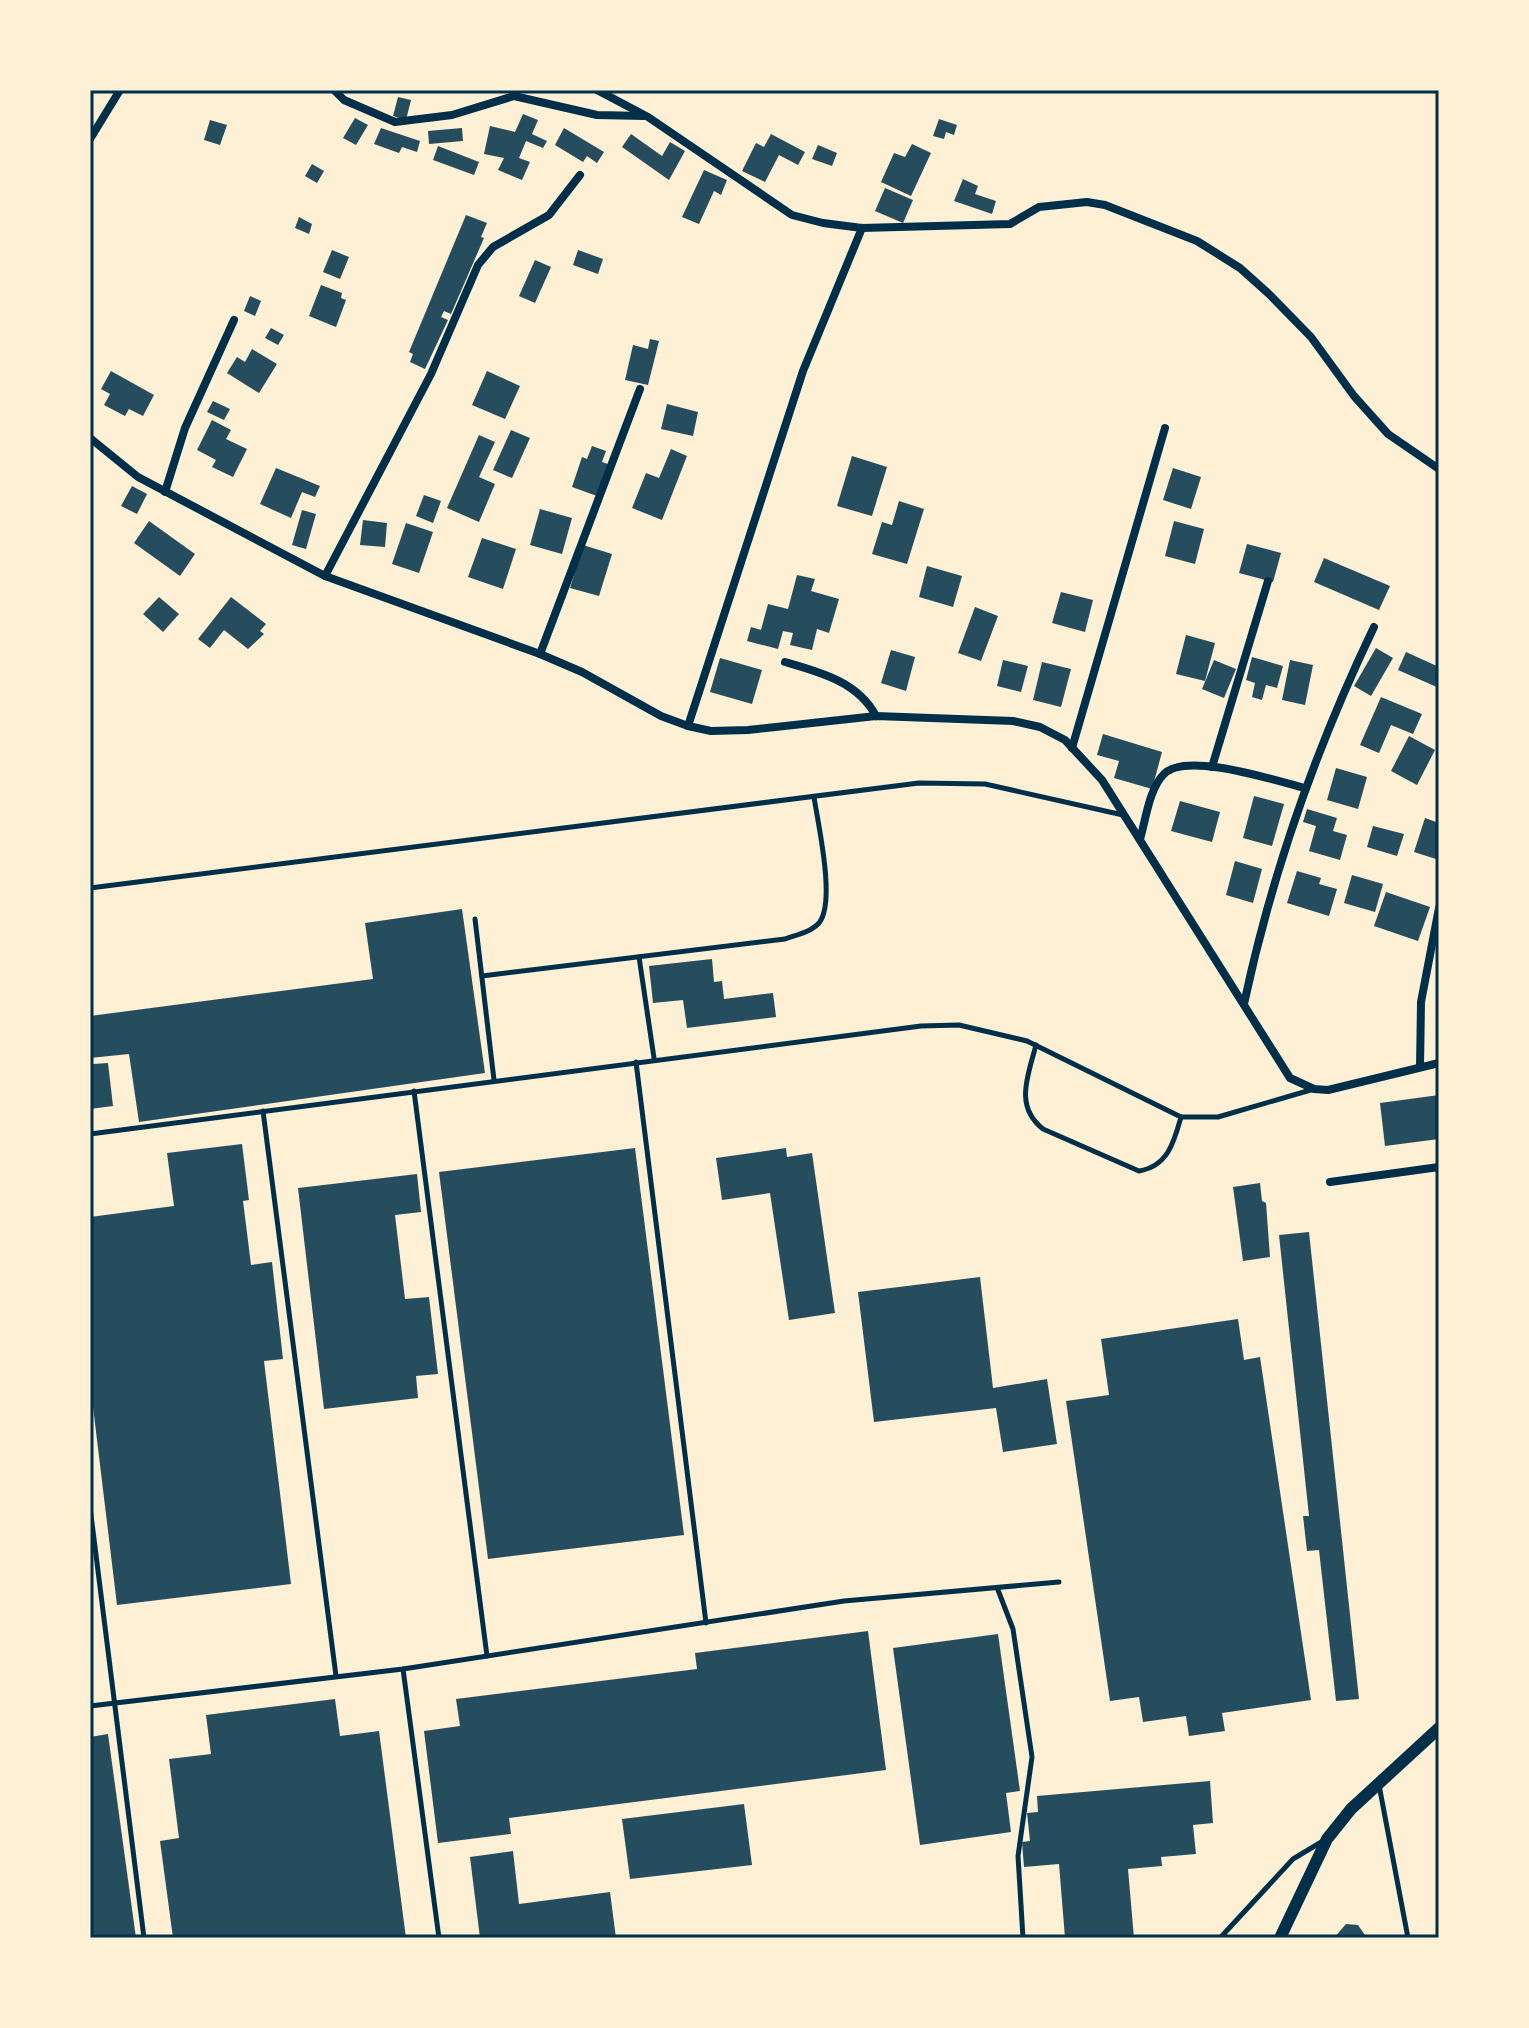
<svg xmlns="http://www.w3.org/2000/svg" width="1529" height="2028" font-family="Poppins,sans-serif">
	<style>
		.building { fill: #264d5e }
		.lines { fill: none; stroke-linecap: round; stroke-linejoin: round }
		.service { stroke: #003049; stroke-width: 5 }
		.minor { stroke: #003049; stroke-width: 8 }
		.tertiary { stroke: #003049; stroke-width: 12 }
		.neatline { fill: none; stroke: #003049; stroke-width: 3 }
	</style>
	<rect width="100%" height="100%" fill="#fdf0d5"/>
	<g class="building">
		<path d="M398 97 411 100 406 120 393 116Z"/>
		<path d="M523 114 538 120 532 134 547 141 543 148 526 141 519 158 530 162 522 180 498 170 504 158 484 154 490 126 515 132Z"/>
		<path d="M355 118 368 125 356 145 343 138Z"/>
		<path d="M939 119 957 125 954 135 946 132 944 139 933 136Z"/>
		<path d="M210 120 227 125 220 145 204 140Z"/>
		<path d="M381 128 420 141 417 152 402 147 399 153 374 144Z"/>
		<path d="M462 128 463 141 429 144 428 131Z"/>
		<path d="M564 128 604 152 597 163 587 156 583 162 555 145Z"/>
		<path d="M631 134 662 156 670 142 685 151 669 180 622 147Z"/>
		<path d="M771 134 805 152 798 165 779 155 765 182 742 171 756 143 764 147Z"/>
		<path d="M912 144 931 153 911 196 881 182 894 153 905 157Z"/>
		<path d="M818 145 837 153 832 166 812 159Z"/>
		<path d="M438 146 479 162 474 175 433 160Z"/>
		<path d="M312 164 324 171 317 183 305 176Z"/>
		<path d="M704 170 727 180 721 195 714 191 699 224 682 217Z"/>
		<path d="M963 179 978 186 975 194 996 201 992 214 954 201Z"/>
		<path d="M885 188 913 200 903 223 875 211Z"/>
		<path d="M466 215 487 223 481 237 484 238 451 314 444 311 441 317 448 320 425 369 410 362 413 354 409 352Z"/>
		<path d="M299 217 312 224 309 234 295 228Z"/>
		<path d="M332 250 349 257 340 279 323 272Z"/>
		<path d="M578 250 603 259 598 274 573 265Z"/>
		<path d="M535 260 551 267 535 303 519 296Z"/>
		<path d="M321 285 342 293 341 298 346 300 336 327 309 316Z"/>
		<path d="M250 296 261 301 255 316 244 311Z"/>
		<path d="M271 328 284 335 278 345 265 338Z"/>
		<path d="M650 339 659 341 648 385 625 380 633 345 648 349Z"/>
		<path d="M252 349 277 364 259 393 227 373 237 357 245 362Z"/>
		<path d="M111 371 154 395 143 416 129 409 125 416 104 405 110 394 101 389Z"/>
		<path d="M487 371 520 386 505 419 472 405Z"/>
		<path d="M213 401 230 409 224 420 207 412Z"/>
		<path d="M667 404 698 412 693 436 661 429Z"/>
		<path d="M212 420 231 430 226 439 247 449 233 477 212 467 216 460 197 450Z"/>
		<path d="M511 430 530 438 512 478 493 470Z"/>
		<path d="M479 435 495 442 479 477 495 484 479 522 447 508Z"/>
		<path d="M592 446 606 451 602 462 608 464 597 496 572 487 582 457 587 459Z"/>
		<path d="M671 449 687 456 662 520 632 508 646 473 659 478Z"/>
		<path d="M852 456 887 467 872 516 837 506Z"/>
		<path d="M276 468 320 486 315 497 302 492 291 518 260 504Z"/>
		<path d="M1173 468 1201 477 1191 509 1163 500Z"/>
		<path d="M132 486 147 494 137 514 121 506Z"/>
		<path d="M424 495 441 501 433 523 416 516Z"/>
		<path d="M899 501 924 509 907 564 872 554 882 522 892 525Z"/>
		<path d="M540 509 572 518 562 554 530 545Z"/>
		<path d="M302 510 316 514 306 549 292 545Z"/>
		<path d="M363 520 387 523 385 547 360 545Z"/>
		<path d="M149 521 195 554 180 576 134 543Z"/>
		<path d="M1174 521 1204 529 1195 564 1165 556Z"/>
		<path d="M406 523 433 532 419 573 392 564Z"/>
		<path d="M482 538 516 549 503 589 468 577Z"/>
		<path d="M1247 544 1281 553 1273 582 1239 573Z"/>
		<path d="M583 545 612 554 599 596 570 588Z"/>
		<path d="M1324 558 1390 586 1379 610 1314 582Z"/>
		<path d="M927 566 962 576 953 607 919 597Z"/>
		<path d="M797 575 815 579 811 591 839 599 829 633 817 629 812 650 790 645 793 633 783 631 778 649 747 641 751 627 761 630 768 604 788 609Z"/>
		<path d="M1061 592 1093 600 1085 632 1052 623Z"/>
		<path d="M159 597 179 614 163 632 143 614Z"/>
		<path d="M231 597 266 624 260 631 264 634 248 649 224 630 210 648 198 639Z"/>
		<path d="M975 607 998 616 981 661 958 653Z"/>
		<path d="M1186 635 1215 643 1205 681 1176 674Z"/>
		<path d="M1376 648 1393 658 1371 696 1354 686Z"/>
		<path d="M891 650 915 657 906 691 881 683Z"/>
		<path d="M1406 652 1439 667V688L1398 670Z"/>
		<path d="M1252 657 1283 666 1277 688 1266 685 1262 700 1252 697 1255 683 1246 680Z"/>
		<path d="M720 658 762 670 752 704 710 692Z"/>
		<path d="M1003 660 1028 666 1021 692 997 686Z"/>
		<path d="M1214 660 1236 669 1224 698 1202 689Z"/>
		<path d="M1290 660 1313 665 1305 705 1282 700Z"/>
		<path d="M1042 662 1071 669 1061 707 1033 700Z"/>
		<path d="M1381 697 1422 714 1413 734 1391 725 1379 753 1360 745Z"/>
		<path d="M1103 734 1162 752 1152 789 1114 778 1119 761 1097 755Z"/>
		<path d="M1409 736 1435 750 1417 785 1391 771Z"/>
		<path d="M1336 768 1367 777 1358 809 1327 800Z"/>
		<path d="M1254 796 1284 804 1272 846 1243 838Z"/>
		<path d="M1180 801 1220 812 1212 842 1171 831Z"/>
		<path d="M1307 809 1337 818 1333 831 1347 835 1340 860 1309 851 1316 826 1303 822Z"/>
		<path d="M1425 818 1439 823V860L1414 852Z"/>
		<path d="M1373 826 1404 834 1397 856 1367 847Z"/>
		<path d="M1235 861 1262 869 1253 903 1226 895Z"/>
		<path d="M1297 871 1321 878 1319 884 1337 889 1329 916 1287 903Z"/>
		<path d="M1352 875 1383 884 1375 912 1344 903Z"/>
		<path d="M1386 892 1430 907 1418 941 1374 926Z"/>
		<path d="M462 909 485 1073 139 1122 129 1054 90 1058V1016L373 979 365 923Z"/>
		<path d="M712 959 714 982 722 981 724 999 773 993 776 1017 687 1028 683 1000 653 1003 649 966Z"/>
		<path d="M92 1058 93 1064 108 1063 113 1106 90 1109Z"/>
		<path d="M1439 1095V1139L1385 1146 1380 1103Z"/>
		<path d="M242 1144 249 1200 243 1201 251 1265 272 1262 283 1359 264 1361 291 1584 117 1605 90 1382V1217L174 1206 167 1153Z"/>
		<path d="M635 1148 684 1535 488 1559 439 1172Z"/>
		<path d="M786 1148 787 1157 812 1153 835 1313 789 1320 770 1193 722 1200 716 1158Z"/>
		<path d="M417 1174 421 1212 395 1215 405 1299 429 1297 438 1374 416 1376 418 1398 324 1409 298 1188Z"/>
		<path d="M1260 1183 1262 1201 1266 1203 1270 1257 1243 1261 1233 1187Z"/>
		<path d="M1309 1232 1359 1699 1336 1701 1319 1550 1307 1551 1303 1516H1309L1279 1235Z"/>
		<path d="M980 1277 993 1388 1047 1379 1057 1444 1003 1452 996 1408 874 1422 858 1292Z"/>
		<path d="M1238 1319 1244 1360 1260 1357 1311 1700 1222 1713 1225 1731 1189 1736 1186 1716 1143 1722 1139 1697 1110 1701 1066 1401 1109 1395 1101 1339Z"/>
		<path d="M868 1631 886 1770 509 1818 511 1834 438 1843 424 1731 460 1726 456 1699 697 1669 695 1653Z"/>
		<path d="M998 1634 1020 1791 1006 1793 1011 1832 920 1845 893 1648Z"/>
		<path d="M335 1699 340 1736 379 1731 406 1938H173L160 1841 179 1838 169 1759 211 1754 206 1715Z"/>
		<path d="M108 1734 136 1938H90V1737Z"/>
		<path d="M1210 1781 1213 1823 1193 1825 1196 1854 1161 1857 1162 1866 1128 1869 1134 1938H1065L1059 1864 1024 1867 1022 1842 1030 1841 1027 1813 1038 1812 1037 1796Z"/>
		<path d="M744 1804 752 1865 630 1879 622 1819Z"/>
		<path d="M513 1851 519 1904 610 1892 616 1938H480L470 1857Z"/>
		<path d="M1346 1924 1358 1925 1367 1938H1334Z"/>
	</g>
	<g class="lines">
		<g class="service">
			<path d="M90 888 919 783 985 784 1123 815"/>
			<path d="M475 919 494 1080"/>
			<path d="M639 957 654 1058"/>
			<path d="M482 976 785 939C796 935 811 932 819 923 836 902 818 824 814 797"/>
			<path d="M1036 1045C1028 1076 1014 1106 1043 1129L1139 1171C1168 1166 1174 1142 1181 1117"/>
			<path d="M636 1062 706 1623"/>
			<path d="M414 1091 487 1656"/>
			<path d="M263 1111 336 1676"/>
			<path d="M90 1134 921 1026 959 1025 1027 1041 1181 1117H1218L1314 1089"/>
			<path d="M90 1507 144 1938"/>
			<path d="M998 1590 1013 1629 1032 1757 1018 1856 1023 1938"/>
			<path d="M403 1669 439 1938"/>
			<path d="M90 1706 403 1669 844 1601 1059 1582"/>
			<path d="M1379 1785 1408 1938"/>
			<path d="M1220 1938 1293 1859 1323 1841"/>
		</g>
		<g class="minor">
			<path d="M334 90 344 100 395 122 452 115 514 96 597 115 644 116"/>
			<path d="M597 90 648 117 792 215 823 223 862 228 1010 224 1039 207 1087 202 1105 205 1197 241 1240 268 1269 294 1311 337 1354 396 1388 434 1439 469"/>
			<path d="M90 139 120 90"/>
			<path d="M90 438 138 477 325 576 540 654 582 672 661 716 688 726 711 731 748 730 876 716 1013 721 1040 727 1065 740 1102 780 1290 1078 1314 1089 1328 1090 1439 1063"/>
			<path d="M165 492 185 428 234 320"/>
			<path d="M325 576 431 374 478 265 493 247 549 215 580 175"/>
			<path d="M540 654 640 389"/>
			<path d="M785 662C820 672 858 682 876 716"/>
			<path d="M688 726 803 371 862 228"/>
			<path d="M1072 748 1165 428"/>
			<path d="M1212 767 1268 581"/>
			<path d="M1140 839C1146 819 1149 789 1164 774 1186 751 1276 781 1305 788"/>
			<path d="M1244 1004C1272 872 1316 748 1374 627"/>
			<path d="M1420 1067 1421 1002 1439 908"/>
			<path d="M1330 1182 1439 1167"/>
		</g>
		<path class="tertiary" d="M1280 1938 1327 1839 1351 1809 1439 1728"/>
	</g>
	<rect width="1529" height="2028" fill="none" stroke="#fdf0d5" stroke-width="184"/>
	<rect x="92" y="92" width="1345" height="1844" class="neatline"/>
</svg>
